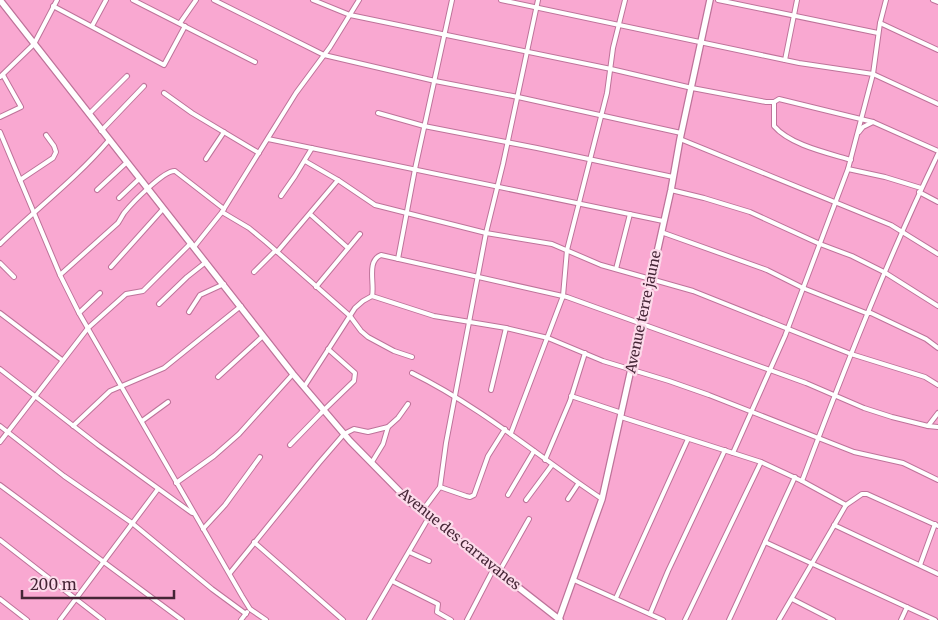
<svg xmlns="http://www.w3.org/2000/svg" width="938" height="620" font-family="Merriweather,serif">
	<style>
		.lines { fill: none; stroke-linecap: round; stroke-linejoin: round }
		.street-casing { stroke: #be739a; stroke-width: 6 }
		.secondary-casing { stroke: #be739a; stroke-width: 8 }
		.street { stroke: #fff; stroke-width: 4 }
		.secondary { stroke: #fff; stroke-width: 5.5 }
		.labels { text-anchor: middle; stroke-width: 4.5; stroke-linejoin: round; paint-order: stroke }
		.street-label { font-size: 14px; fill: #452536; stroke: #fcdaea }
	</style>
	<rect width="100%" height="100%" fill="#f9a8d1"/>
	<g class="lines">
		<g class="street-casing">
			<g id="street">
				<path d="M133 0 255 62"/>
				<path d="M214 0 324 55 435 81 518 97 681 133"/>
				<path d="M313 0 350 15 611 69 692 88 766 102H774L779 99 873 122 938 151"/>
				<path d="M501 0 799 63 873 74 938 104"/>
				<path d="M718 0 878 33"/>
				<path d="M933 0 938 2"/>
				<path d="M53 6 164 65 185 26"/>
				<path d="M180 23 196 0"/>
				<path d="M880 23 938 50"/>
				<path d="M92 26 106 0"/>
				<path d="M785 60 797 0"/>
				<path d="M0 77 34 44 57 0"/>
				<path d="M164 93 192 113 259 153"/>
				<path d="M774 102V126C790 145 828 153 851 160"/>
				<path d="M378 113 424 126 537 148 673 177"/>
				<path d="M89 114 127 76"/>
				<path d="M0 117 21 107 3 75"/>
				<path d="M101 131 144 86"/>
				<path d="M0 132 60 275 79 313 242 596 250 609 266 620"/>
				<path d="M859 132 863 127 873 122"/>
				<path d="M268 139 663 221"/>
				<path d="M680 139 891 225 938 254"/>
				<path d="M206 159 224 132"/>
				<path d="M305 161 338 180 375 205 486 233 552 244 601 265 693 291 851 354 925 377 938 385"/>
				<path d="M848 169 885 177 921 188"/>
				<path d="M20 180 53 158 56 152 54 146 46 135"/>
				<path d="M97 190 126 163"/>
				<path d="M671 190 704 198 750 212 820 244 852 256 884 272 938 306"/>
				<path d="M919 192 938 202"/>
				<path d="M281 196 295 176 312 148"/>
				<path d="M119 198 139 179"/>
				<path d="M222 212 249 228 266 242 350 316 361 331 368 337 394 351 412 357"/>
				<path d="M310 214 348 248"/>
				<path d="M661 232 767 270 803 288 866 313H871L926 339 938 348"/>
				<path d="M0 244C36 209 76 179 109 140"/>
				<path d="M194 247 222 212 296 93 330 47 359 0"/>
				<path d="M277 252 338 180"/>
				<path d="M398 259 415 169 452 0"/>
				<path d="M0 263 14 277"/>
				<path d="M111 267 163 209"/>
				<path d="M616 269 630 214"/>
				<path d="M254 272 275 251"/>
				<path d="M60 275 118 223C120 220 122 216 124 213 132 203 164 170 175 171L224 209"/>
				<path d="M316 287 360 234"/>
				<path d="M372 296 434 316 506 328 548 338 603 361 669 381 709 395 854 452 903 463 938 480"/>
				<path d="M159 304 187 277 206 262"/>
				<path d="M189 312 200 295 224 284"/>
				<path d="M0 313 62 360"/>
				<path d="M79 313 100 293"/>
				<path d="M0 369 98 445 192 513"/>
				<path d="M412 373C481 407 539 457 602 499"/>
				<path d="M218 377 263 336"/>
				<path d="M304 387 355 308 363 301 372 296C375 284 366 261 381 255L567 297 806 383 864 408 892 417 928 426 938 427"/>
				<path d="M491 390 506 328"/>
				<path d="M571 396 622 413"/>
				<path d="M621 417 761 462 802 481 846 505 862 494H867L938 526"/>
				<path d="M142 421 168 402"/>
				<path d="M0 426 64 476 132 523 212 589 246 614"/>
				<path d="M73 426 110 391 164 368 241 306"/>
				<path d="M928 426 938 413"/>
				<path d="M511 433 563 296 567 250 607 93 613 48 625 0"/>
				<path d="M0 442 88 328 126 294 143 291 191 243"/>
				<path d="M290 445 324 410 354 381 355 373 328 349"/>
				<path d="M733 453 785 336 848 169 873 74 880 23 886 0"/>
				<path d="M545 460 570 401 585 353"/>
				<path d="M372 462 383 444 388 427 398 418 408 404"/>
				<path d="M802 481C844 370 887 260 938 154"/>
				<path d="M176 483 214 456 239 434 293 374"/>
				<path d="M0 485 182 620"/>
				<path d="M440 487 466 496 470 497 474 495 488 456 505 429"/>
				<path d="M508 495 534 451"/>
				<path d="M568 499 578 484"/>
				<path d="M526 500 552 465"/>
				<path d="M422 511 440 487 446 443 486 233 503 164 538 0"/>
				<path d="M834 525 938 574"/>
				<path d="M203 529 225 505 260 457"/>
				<path d="M0 540 103 620"/>
				<path d="M254 542 343 620"/>
				<path d="M765 542 935 620"/>
				<path d="M409 552 429 561"/>
				<path d="M920 565 935 524"/>
				<path d="M499 572 529 519"/>
				<path d="M230 573 319 463 344 434 354 429 368 432 388 427"/>
				<path d="M574 580 663 620"/>
				<path d="M392 581 438 604 437 612 451 620"/>
				<path d="M616 598 688 439"/>
				<path d="M0 599 27 620"/>
				<path d="M792 599 833 620"/>
				<path d="M650 614 668 571 725 450"/>
				<path d="M60 620 158 489"/>
				<path d="M241 620 247 612"/>
				<path d="M369 620 429 517"/>
				<path d="M467 620 494 568"/>
				<path d="M685 620 761 462"/>
				<path d="M729 620 795 477"/>
				<path d="M779 620 846 505"/>
				<path d="M901 620 907 607"/>
			</g>
		</g>
		<g class="secondary-casing">
			<g id="secondary">
				<path d="M0 0 293 374 350 441 411 503 560 620"/>
				<path d="M559 619 602 499 671 190 680 139 710 0"/>
			</g>
		</g>
		<use href="#street" class="street"/>
		<use href="#secondary" class="secondary"/>
	</g>
	<g class="labels">
		<g class="street-label">
			<text transform="translate(643 312) rotate(-78)" y="5">Avenue terre jaune</text>
			<text transform="translate(460 539) rotate(39)" y="5">Avenue des carravanes</text>
		</g>
	</g>
	<path d="M22 590v8h152v-8" fill="none" stroke="#452536" stroke-width="2.5"/>
	<text x="30" y="590" font-size="15" fill="#452536" stroke="#fcdaea" stroke-width="4" paint-order="stroke">200 m</text>
</svg>
